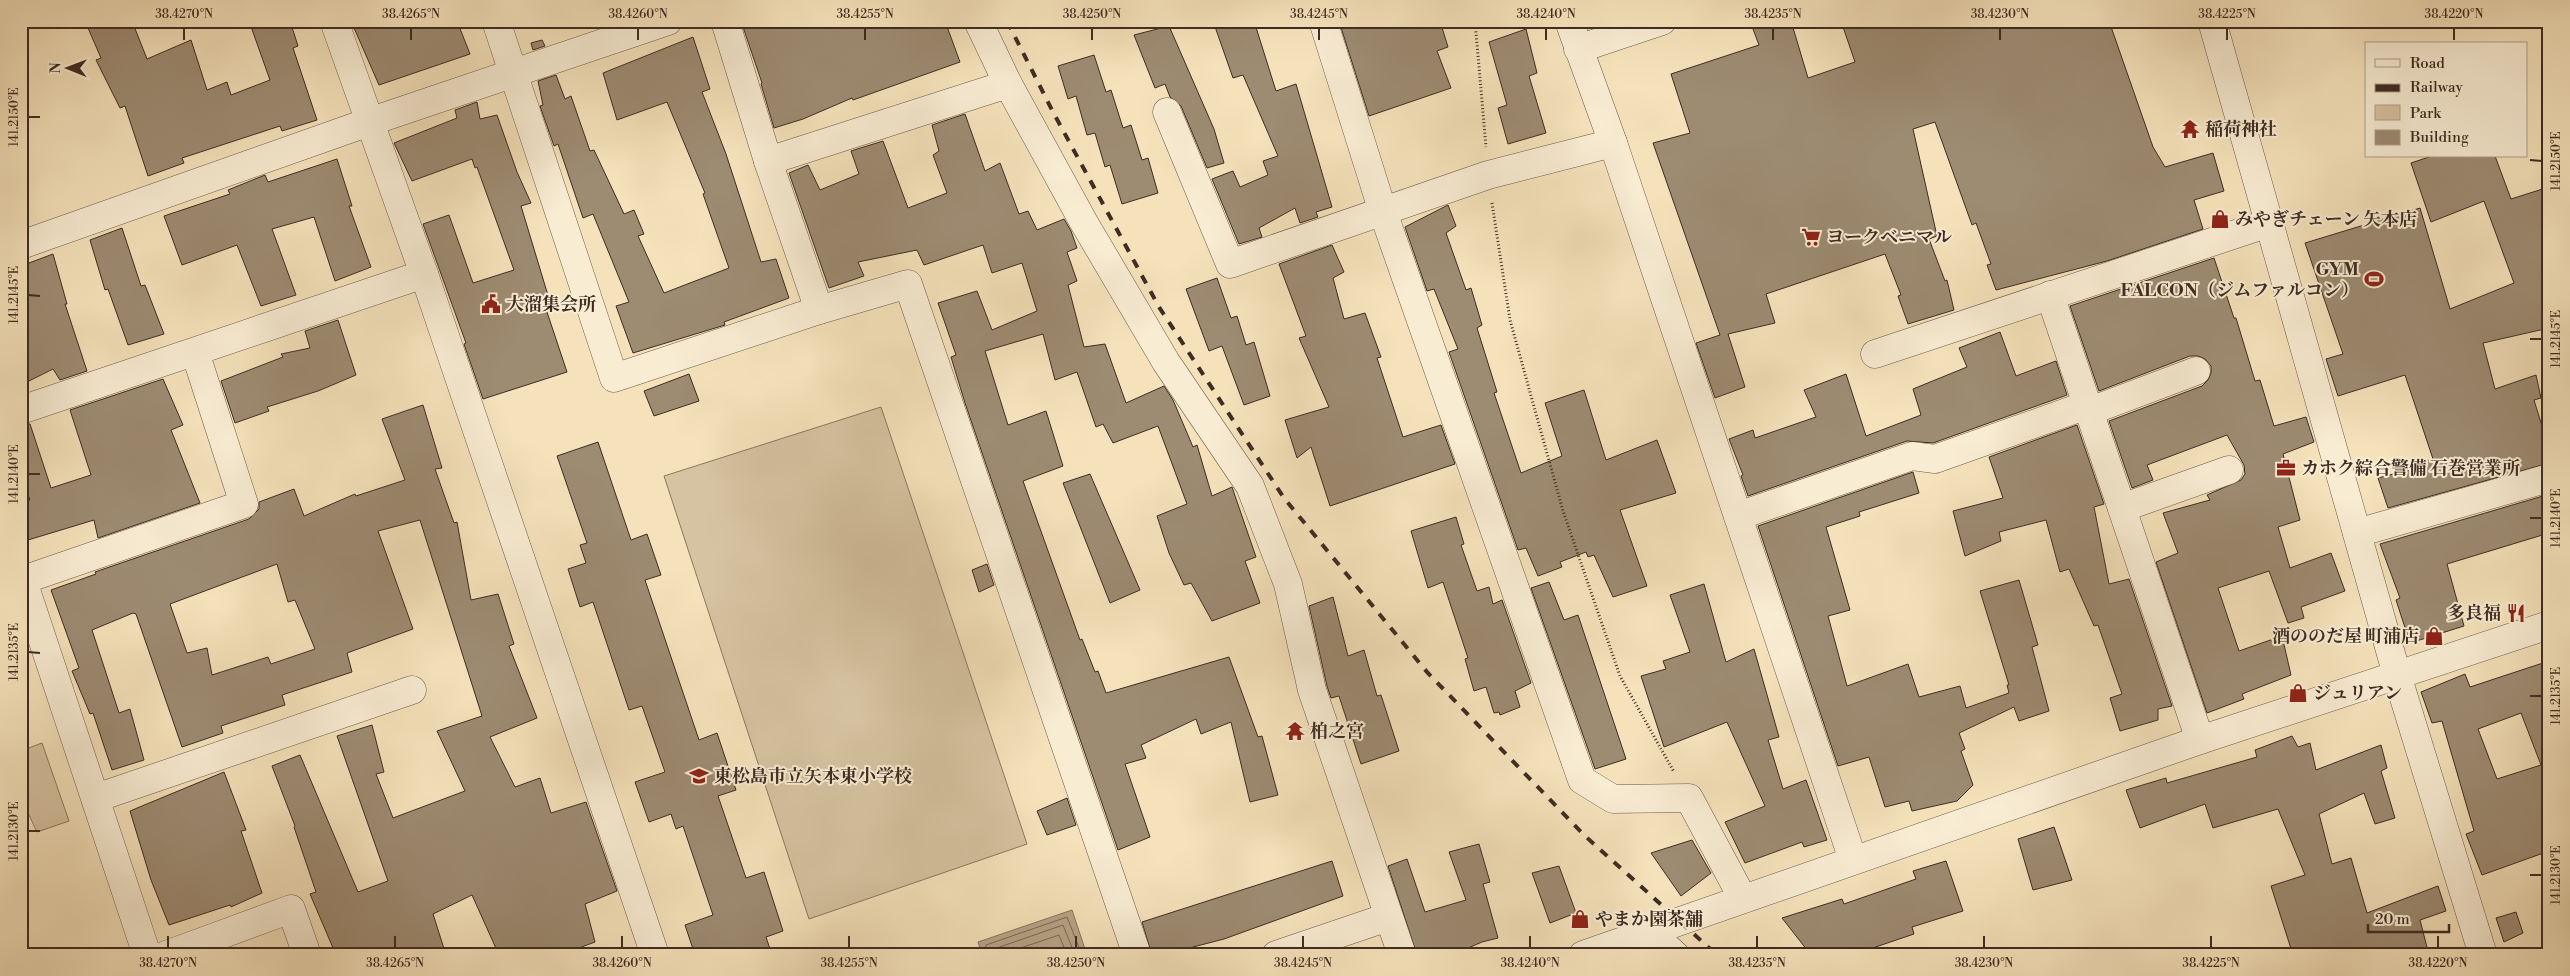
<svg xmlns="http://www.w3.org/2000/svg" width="2570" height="976" font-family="'Libre Bodoni','Noto Serif JP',serif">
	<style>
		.green { fill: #d6c3a1; stroke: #8a7862 }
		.water { fill: #b7a487; stroke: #87745f }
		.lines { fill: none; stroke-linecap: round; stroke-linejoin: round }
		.shore { stroke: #7a6855; stroke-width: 1 }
		.building { fill: #9d8b72; stroke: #3e2c23; fill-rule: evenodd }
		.minor-casing { stroke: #6c5a49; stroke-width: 29 }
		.path { stroke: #3e2c23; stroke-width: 3; stroke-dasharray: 1 2.5; stroke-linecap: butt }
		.minor { stroke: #f8ecd3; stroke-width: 28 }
		.rail { stroke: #3e2c23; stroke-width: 4; stroke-dasharray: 9 9; stroke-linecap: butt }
		.ticks { fill: none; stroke: #3e2c23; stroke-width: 2 }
		.labels { text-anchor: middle; stroke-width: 4; stroke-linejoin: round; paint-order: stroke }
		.poi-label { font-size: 18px; font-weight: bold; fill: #3e2c23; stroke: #f8ecd3; text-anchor: start }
		.neatline { fill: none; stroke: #3e2c23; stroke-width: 2 }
		.ticks-label { font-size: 12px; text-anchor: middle; fill: #3e2c23 }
	</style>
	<rect width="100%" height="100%" fill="#f5e2bb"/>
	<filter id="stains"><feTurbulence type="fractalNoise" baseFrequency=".004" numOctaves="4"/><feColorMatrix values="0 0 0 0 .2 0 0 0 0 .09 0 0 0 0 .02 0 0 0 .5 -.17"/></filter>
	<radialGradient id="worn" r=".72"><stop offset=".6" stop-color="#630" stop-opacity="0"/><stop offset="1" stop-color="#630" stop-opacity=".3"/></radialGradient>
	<g class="green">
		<path d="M881 407 1027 844 809 919 664 476Z"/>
		<path d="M42 743 69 821 37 832 21 798V751Z"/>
	</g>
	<path class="water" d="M1072 910 1087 955H982L978 942Z"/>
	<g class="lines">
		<g class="shore">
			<path d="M986 955V945L1067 917 1082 955"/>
			<path d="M992 955 994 949 1063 925 1075 955"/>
			<path d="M1000 955 1059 935 1067 955"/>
		</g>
	</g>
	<g class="building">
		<path d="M85 21H132L147 59 191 40 207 90 227 82 231 95 270 80 249 21H290L298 46 293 48 317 120 282 131 280 126 182 158 184 163 148 176 125 106 120 108 96 60 101 58Z"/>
		<path d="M351 21H457L470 54 379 85Z"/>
		<path d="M741 21H945L960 62 853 100 852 98 803 119 774 128 761 84 762 83Z"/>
		<path d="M1213 21H1254L1276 91 1296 84 1332 207 1316 212 1318 217 1300 223 1295 208 1259 228 1262 237 1239 244 1212 179 1233 171 1240 187 1268 175 1263 161 1278 156 1243 75 1233 78Z"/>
		<path d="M1339 21H1440L1448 47 1437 51 1451 88 1369 116Z"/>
		<path d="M1750 21H1791L1808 78 1855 62 1841 21H2109L2153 147 2165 167 2213 153 2224 191 2194 200 2203 229 2107 261 1996 290 1987 265 1991 264 1976 223 1972 225 1935 122 1913 129 1937 236 1929 239 1945 281 1947 280 1954 310 1908 324 1898 296 1901 295 1885 254 1766 294 1775 323 1728 334 1745 387 1715 398 1696 343 1720 335 1653 143 1690 133 1671 74 1759 45Z"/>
		<path d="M1169 26 1214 129 1224 163 1207 168 1181 106 1170 97 1165 84 1155 88 1134 35Z"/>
		<path d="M1526 29 1537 73 1529 76 1546 133 1508 144 1498 108 1507 105 1489 42Z"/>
		<path d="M693 37 710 89 702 92 726 154 761 262 776 259 789 298 724 322 725 325 633 353 616 306 629 302 593 214 583 218 558 144 554 146 540 106 543 105 538 81 556 75 565 99 571 96 590 151 594 150 624 214 634 210 644 234 638 236 664 293 729 268 703 194 705 193 667 102 617 120 603 73Z"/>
		<path d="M542 40 545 46 533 50 531 43Z"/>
		<path d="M1094 55 1106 92 1111 90 1123 128 1131 125 1142 160 1148 158 1158 193 1122 204 1110 165 1105 167 1095 133 1087 135 1076 96 1068 99 1058 66Z"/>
		<path d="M477 102 480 119 497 115 517 172 531 203 521 206 550 302 544 303 567 372 483 399 464 344 466 343 423 224 449 215 473 283 514 270 477 167 475 168 472 159 412 181 394 143 457 118 455 110Z"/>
		<path d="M965 114 985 171 1000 163 1019 214 1028 211 1037 230 1064 219 1071 231 1077 248 1067 252 1077 281 1068 285 1084 347 1105 344 1126 403 1164 386 1173 400 1193 447 1197 445 1212 496 1232 487 1256 557 1245 561 1260 603 1212 621 1191 583 1184 585 1169 553 1157 516 1187 504 1158 426 1113 443 1103 424 1096 427 1077 372 1055 380 1043 334 985 351 1008 425 1046 411 1063 466 1023 481 1080 640 1082 639 1095 672 1098 671 1106 693 1229 657 1258 737 1262 736 1278 795 1250 802 1231 722 1201 734 1196 719 1141 745 1146 758 1125 764 1150 837 1118 850 965 403 951 357 956 355 938 303 977 291 992 330 1037 311 1022 263 992 273 983 245 924 265 917 250 858 262 864 276 829 288 789 173 808 165 820 190 859 174 851 151 883 141 908 208 947 193 933 155 939 151 932 125Z"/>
		<path d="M2432 156H2495L2511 199 2549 187V328L2483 343 2495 389 2536 375 2541 398 2534 400 2549 449V463L2388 508 2378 478 2424 466 2422 462 2433 459 2405 375 2338 396 2326 359 2343 354 2305 243 2420 208 2450 309 2514 283 2484 201 2431 222 2411 163Z"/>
		<path d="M337 159 352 206H349L371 267 335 281 314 217 272 229 296 295 261 306 237 245 182 265 164 216 230 194 228 190 265 175 268 182Z"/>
		<path d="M1448 205 1456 226 1446 233 1466 290 1471 288 1482 325 1477 328 1497 392 1494 393 1521 473 1562 456 1545 403 1584 390 1606 460 1657 440 1676 493 1620 510 1647 586 1613 597 1594 555 1588 557 1586 552 1560 562 1562 567 1538 576 1526 548 1518 550 1449 352 1458 349 1434 289 1427 291 1405 227Z"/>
		<path d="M122 228 141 286 145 285 164 334 128 345 108 289 105 290 90 240Z"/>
		<path d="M1332 245 1344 272 1333 278 1344 319 1365 313 1381 357 1377 358 1403 437 1441 425 1455 464 1330 506 1311 447 1297 458 1285 420 1329 407 1299 338 1306 336 1279 264Z"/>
		<path d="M53 254 67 304H65L87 371 60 380 53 369 21 385V266Z"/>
		<path d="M2214 258 2234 318H2236L2255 381 2260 380 2274 426 2306 417 2314 442 2283 454 2300 520 2278 527 2290 568 2331 553 2345 591 2301 607 2304 618 2288 623 2269 571 2218 588 2239 651 2282 636 2291 675 2242 694 2244 699 2207 713 2156 562 2178 553 2163 513 2210 500 2207 495 2241 480 2245 474 2244 465 2227 435 2147 465 2153 480 2132 488 2109 421 2202 386 2208 380 2211 373V366L2205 359 2198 356H2190L2099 391 2070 306Z"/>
		<path d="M1217 278 1231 318 1237 316 1246 345 1254 342 1270 396 1244 405 1222 346 1209 351 1186 289Z"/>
		<path d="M338 320 356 375 318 391 267 407 269 411 235 423 221 381 283 357 281 354 310 348 305 331Z"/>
		<path d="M2000 332 2016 376 2056 361 2067 395 1933 443 1907 441 1748 496 1741 476 1743 475 1729 439 1753 430 1755 438 1816 417 1804 390 1846 374 1866 436 1921 415 1913 389 1967 367 1959 348Z"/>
		<path d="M689 374 699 401 654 416 644 391Z"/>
		<path d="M163 379 183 425 171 430 200 503 98 538 94 520 28 540 21 522V503L30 500 21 476V425L30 424 51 488 91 475 70 410Z"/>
		<path d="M423 405 442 468 435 469 454 523 457 522 471 600 498 594 514 644 509 646 537 718 490 737 515 787 540 778 551 813 586 802 617 891 585 904 595 942 560 955H499L472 895 433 914 446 955H336L310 894 316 892 294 827 295 826 272 766 300 755 358 892 388 881 337 736 372 725 384 772 376 774 393 818 465 791 437 731 482 716 420 520 378 531 413 629 347 653 352 672 282 695 285 705 221 726 223 733 182 747 136 614 133 613 92 630 119 713 130 709 144 760 112 770 93 713 90 714 72 671 79 668 51 590 96 574 95 572 249 519 259 509V502L294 489 304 516 355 494 356 496 405 480 382 419ZM277 564 288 602 295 600 315 649 271 664 268 657 212 675 207 648 187 653 170 604Z"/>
		<path d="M2077 425 2104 504 2094 507 2109 584 2129 579 2172 706 2158 709V720L2120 731 2110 698 2122 694 2098 625 2094 626 2069 569 2060 572 2046 520 1999 532 2001 541 1965 556 1953 511 2003 498 1989 457Z"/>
		<path d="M598 442 631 540 647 534 661 575 645 580 699 740 717 733 736 790 718 796 746 878 764 872 783 931 766 937 772 955H695L685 925 713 915 683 826 676 829 671 814 649 822 635 782 665 772 642 706 629 710 593 602 580 607 568 569 586 563 580 545 587 543 557 456Z"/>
		<path d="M1913 472 1919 493 1859 512 1860 516 1826 527 1850 610 1828 616 1847 686 1908 664 1919 697 1960 686 1966 708 2009 693 2007 685H2009L1980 591 2019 580 2038 645 2032 647 2049 711 2019 721 2014 707 1959 733 1965 749 1961 751 1973 785 1957 801 1912 811 1909 801 1885 807 1869 757 1838 766 1758 526Z"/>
		<path d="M1090 474 1140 590 1110 603 1063 483Z"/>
		<path d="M2543 496 2549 509V533L2447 564 2464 626 2410 643 2396 600 2400 598 2380 544Z"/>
		<path d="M1456 517 1464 544 1461 545 1477 591 1489 587 1493 604 1502 600 1531 683 1515 691 1520 707 1500 715 1499 712 1494 713 1486 687 1474 691 1465 659 1468 658 1443 582 1428 588 1411 531Z"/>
		<path d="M987 564 994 585 979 592 972 570Z"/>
		<path d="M1549 582 1564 620 1578 615 1626 759 1595 769 1531 588Z"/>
		<path d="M1704 584 1726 662 1754 649 1779 737 1768 740 1783 789 1806 780 1827 840 1804 847 1802 842 1745 863 1725 822 1765 806 1727 722 1664 747 1641 676 1666 669 1663 661 1690 652 1670 595Z"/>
		<path d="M1333 597 1348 656 1364 650 1377 696 1381 695 1399 751 1361 764 1339 696 1331 698 1327 686 1309 606Z"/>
		<path d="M2549 661V851L2482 875 2466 834 2474 831 2442 721 2432 723 2421 692 2465 674 2470 687ZM2521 713 2541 765 2497 779 2478 729Z"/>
		<path d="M2292 736 2298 747 2310 743 2316 770 2381 745 2387 768 2381 771 2395 818 2375 824 2364 793 2319 814 2332 864 2351 858 2367 913 2438 886 2446 911 2420 920 2429 955H2293L2271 886 2305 875 2278 809 2213 828 2205 804 2140 828 2126 790 2166 778 2167 783 2257 757 2255 750Z"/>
		<path d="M224 772 246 830 241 831 262 893 231 907 230 905 169 925 151 880 130 811Z"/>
		<path d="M1067 798 1076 825 1047 835 1037 811Z"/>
		<path d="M2054 827 2072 880 2033 890 2018 839Z"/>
		<path d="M1692 840 1711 873 1681 896 1651 853Z"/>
		<path d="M1479 844 1490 882 1483 884 1498 938 1482 942 1452 955H1417L1388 866 1407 859 1425 912 1466 900 1449 852Z"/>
		<path d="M1332 861 1343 896 1224 939 1162 955H1152L1142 922Z"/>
		<path d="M1946 861 1963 911 1912 927 1914 934 1852 955H1811L1782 918 1842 899 1844 904 1916 879 1913 871Z"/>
		<path d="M1559 866 1576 913 1550 923 1532 873Z"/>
		<path d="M2516 912 2523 933 2504 942 2496 918Z"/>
	</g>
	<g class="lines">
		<g class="minor-casing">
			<g id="minor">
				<path d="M334 21 424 274 655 955"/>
				<path d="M496 21 614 378 819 310 908 284 1137 955"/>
				<path d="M725 21 768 161 819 310"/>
				<path d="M978 21 1008 84 1083 221 1166 362 1250 486 1288 584 1312 690 1402 955"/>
				<path d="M1323 21 1383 212 1582 780 1613 799 1689 798 1743 899"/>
				<path d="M1569 21 1613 143 1853 860"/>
				<path d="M2212 21 2397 675 2483 955"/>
				<path d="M1578 49 1662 21"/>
				<path d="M1167 112 1230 264 1488 175 1613 143"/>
				<path d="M768 161 1008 84"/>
				<path d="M21 245 369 122 668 21"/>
				<path d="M2050 295 2200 740"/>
				<path d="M1875 354 2269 223"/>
				<path d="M21 410 424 274"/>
				<path d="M2090 411 2196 371"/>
				<path d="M2122 508 2229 470"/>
				<path d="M1738 516 1912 456 1935 459 2087 405"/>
				<path d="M2357 533 2549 478"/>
				<path d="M21 575 147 955"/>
				<path d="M23 580 244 504 195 352"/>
				<path d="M96 798 412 690"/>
				<path d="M1650 932 1675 955"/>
				<path d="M166 955 291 909 307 955"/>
				<path d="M1276 955 1388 917"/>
				<path d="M1583 955 2200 740 2549 625"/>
			</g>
		</g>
		<g class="path">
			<path d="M1475 21 1486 147"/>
			<path d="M1492 203 1510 320 1563 511 1620 676 1674 772"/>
		</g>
		<use href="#minor" class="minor"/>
		<path class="rail" d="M1007 21 1053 112 1159 307 1284 498 1427 672 1584 835 1717 955"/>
	</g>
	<path class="ticks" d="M184 40V28M411 40V28M638 40V28M865 40V28M1092 40V28M1319 40V28M1546 40V28M1773 40V28M2000 40V28M2227 40V28M2454 40V28M28 117H40M2530 160 2542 161M28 295 40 296M2530 339H2542M28 474H40M2530 518H2542M28 652 40 653M2530 696H2542M28 831H40M2530 875H2542M168 948V936M395 948V936M622 948V936M849 948V936M1076 948V936M1303 948V936M1530 948V936M1757 948V936M1984 948V936M2211 948V936M2438 948V936"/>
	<defs>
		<g id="temple-bare" transform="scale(1.5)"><path d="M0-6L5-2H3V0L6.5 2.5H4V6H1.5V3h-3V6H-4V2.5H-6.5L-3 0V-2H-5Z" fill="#8f2418" stroke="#f8ecd3" stroke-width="2.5" paint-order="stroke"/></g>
		<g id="shop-bare" transform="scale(1.5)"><path d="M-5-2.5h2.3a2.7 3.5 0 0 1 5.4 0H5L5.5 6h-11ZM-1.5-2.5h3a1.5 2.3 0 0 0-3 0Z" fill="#8f2418" stroke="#f8ecd3" stroke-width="2.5" paint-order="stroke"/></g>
		<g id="supermarket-bare" transform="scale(1.5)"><path d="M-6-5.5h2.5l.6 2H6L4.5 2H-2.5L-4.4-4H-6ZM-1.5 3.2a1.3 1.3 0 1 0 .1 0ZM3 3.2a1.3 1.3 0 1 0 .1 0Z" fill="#8f2418" stroke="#f8ecd3" stroke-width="2.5" paint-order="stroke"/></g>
		<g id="stadium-bare" transform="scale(1.5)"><path d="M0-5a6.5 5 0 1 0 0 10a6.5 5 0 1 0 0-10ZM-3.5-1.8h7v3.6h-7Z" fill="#8f2418" stroke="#f8ecd3" stroke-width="2.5" paint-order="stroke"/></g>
		<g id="civic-bare" transform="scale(1.5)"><path d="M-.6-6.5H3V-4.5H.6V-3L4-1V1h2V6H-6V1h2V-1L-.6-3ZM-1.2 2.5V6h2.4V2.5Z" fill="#8f2418" stroke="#f8ecd3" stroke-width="2.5" paint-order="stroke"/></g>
		<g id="office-bare" transform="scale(1.5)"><path d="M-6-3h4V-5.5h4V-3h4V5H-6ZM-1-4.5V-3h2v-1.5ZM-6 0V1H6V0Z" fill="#8f2418" stroke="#f8ecd3" stroke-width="2.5" paint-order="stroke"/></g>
		<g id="restaurant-bare" transform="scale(1.5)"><path d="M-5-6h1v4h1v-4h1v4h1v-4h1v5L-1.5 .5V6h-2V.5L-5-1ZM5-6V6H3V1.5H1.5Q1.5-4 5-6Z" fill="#8f2418" stroke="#f8ecd3" stroke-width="2.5" paint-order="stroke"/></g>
		<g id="school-bare" transform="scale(1.5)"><path d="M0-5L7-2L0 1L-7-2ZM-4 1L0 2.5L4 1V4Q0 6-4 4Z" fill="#8f2418" stroke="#f8ecd3" stroke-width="2.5" paint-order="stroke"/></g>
	</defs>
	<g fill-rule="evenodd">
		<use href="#temple-bare" x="2190" y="129"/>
		<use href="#shop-bare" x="2220" y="219"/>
		<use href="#supermarket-bare" x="1811" y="237"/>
		<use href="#stadium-bare" x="2374" y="279"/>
		<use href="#civic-bare" x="491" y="304"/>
		<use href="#office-bare" x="2286" y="468"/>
		<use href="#restaurant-bare" x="2516" y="613"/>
		<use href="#shop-bare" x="2434" y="636"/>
		<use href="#shop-bare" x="2298" y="693"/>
		<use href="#temple-bare" x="1295" y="731"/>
		<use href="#school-bare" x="699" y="776"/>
		<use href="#shop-bare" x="1580" y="919"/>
	</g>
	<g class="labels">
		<g class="poi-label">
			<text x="2205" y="135">稲荷神社</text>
			<text x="2235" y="225">みやぎチェーン 矢本店</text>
			<text x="1826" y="243">ヨークベニマル</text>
			<text x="2359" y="275" text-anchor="end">GYM<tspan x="2359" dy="21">FALCON（ジムファルコン）</tspan></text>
			<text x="506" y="310">大溜集会所</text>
			<text x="2301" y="474">カホク綜合警備 石巻営業所</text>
			<text x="2501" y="619" text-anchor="end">多良福</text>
			<text x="2419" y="642" text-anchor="end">酒ののだ屋 町浦店</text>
			<text x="2313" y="699">ジュリアン</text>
			<text x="1310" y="737">柏之宮</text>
			<text x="714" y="782">東松島市立矢本東小学校</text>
			<text x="1595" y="925">やまか園茶舗</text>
		</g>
	</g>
	<rect width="2570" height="976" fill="none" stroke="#f5e2bb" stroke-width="55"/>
	<rect x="2365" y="42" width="162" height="115" fill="#f8ecd3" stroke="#ae9f8d"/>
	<rect x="2375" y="59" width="25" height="8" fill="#f8ecd3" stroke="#ae9f8d"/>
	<text x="2410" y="68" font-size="15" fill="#3e2c23">Road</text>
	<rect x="2375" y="84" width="25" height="8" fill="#3e2c23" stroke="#ae9f8d"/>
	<text x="2410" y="92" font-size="15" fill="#3e2c23">Railway</text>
	<rect x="2375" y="105" width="25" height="15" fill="#d6c3a1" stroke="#ae9f8d"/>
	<text x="2410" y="118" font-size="15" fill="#3e2c23">Park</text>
	<rect x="2375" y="130" width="25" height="15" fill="#9d8b72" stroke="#ae9f8d"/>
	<text x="2410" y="142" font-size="15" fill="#3e2c23">Building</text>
	<g transform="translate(68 68) rotate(271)" stroke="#f8ecd3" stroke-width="4" paint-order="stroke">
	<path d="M0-4L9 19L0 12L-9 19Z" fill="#3e2c23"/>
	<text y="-8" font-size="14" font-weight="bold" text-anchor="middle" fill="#3e2c23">N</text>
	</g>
	<path d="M2368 924v8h81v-8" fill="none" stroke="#3e2c23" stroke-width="2.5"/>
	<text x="2375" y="924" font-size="15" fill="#3e2c23" stroke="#f8ecd3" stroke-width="4" paint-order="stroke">20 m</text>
	<rect x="28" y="28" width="2514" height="920" class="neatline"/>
	<g class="ticks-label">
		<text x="184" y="18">38.4270°N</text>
		<text x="411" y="18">38.4265°N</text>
		<text x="638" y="18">38.4260°N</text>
		<text x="865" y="18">38.4255°N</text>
		<text x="1092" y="18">38.4250°N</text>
		<text x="1319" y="18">38.4245°N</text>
		<text x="1546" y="18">38.4240°N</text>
		<text x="1773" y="18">38.4235°N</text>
		<text x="2000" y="18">38.4230°N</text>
		<text x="2227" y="18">38.4225°N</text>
		<text x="2454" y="18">38.4220°N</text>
		<text transform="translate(14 117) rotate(-90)" y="4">141.2150°E</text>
		<text transform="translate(2556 161) rotate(-90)" y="4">141.2150°E</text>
		<text transform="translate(14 295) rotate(-90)" y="4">141.2145°E</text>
		<text transform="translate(2556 339) rotate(-90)" y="4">141.2145°E</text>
		<text transform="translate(14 474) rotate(-90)" y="4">141.2140°E</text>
		<text transform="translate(2556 518) rotate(-90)" y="4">141.2140°E</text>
		<text transform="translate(14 652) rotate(-90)" y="4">141.2135°E</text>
		<text transform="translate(2556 696) rotate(-90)" y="4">141.2135°E</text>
		<text transform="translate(14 831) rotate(-90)" y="4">141.2130°E</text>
		<text transform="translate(2556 875) rotate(-90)" y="4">141.2130°E</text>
		<text x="168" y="967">38.4270°N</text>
		<text x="395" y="967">38.4265°N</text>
		<text x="622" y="967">38.4260°N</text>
		<text x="849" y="967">38.4255°N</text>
		<text x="1076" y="967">38.4250°N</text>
		<text x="1303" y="967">38.4245°N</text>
		<text x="1530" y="967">38.4240°N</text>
		<text x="1757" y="967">38.4235°N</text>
		<text x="1984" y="967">38.4230°N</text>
		<text x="2211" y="967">38.4225°N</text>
		<text x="2438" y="967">38.4220°N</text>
	</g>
	<rect width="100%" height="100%" filter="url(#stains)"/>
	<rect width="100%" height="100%" fill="url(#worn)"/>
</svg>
